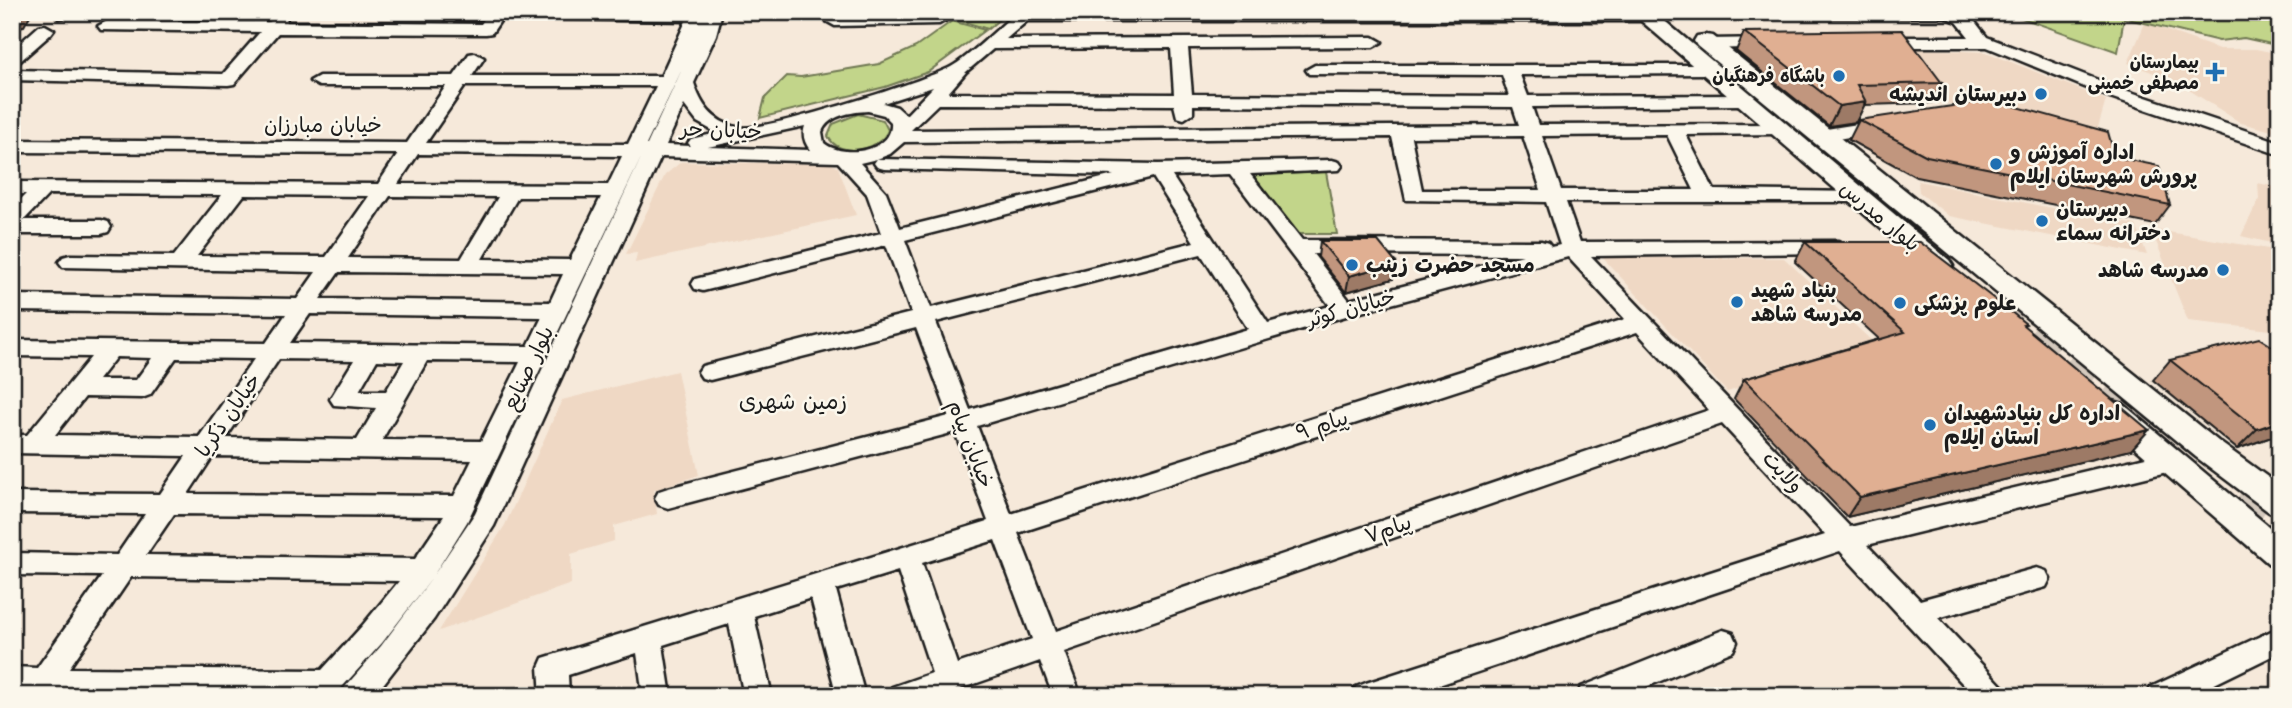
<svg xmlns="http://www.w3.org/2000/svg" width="2292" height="708" font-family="'Playpen Sans','Playpen Sans Arabic',sans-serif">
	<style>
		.built { fill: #efd8c4 }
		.green { fill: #c2d58a; stroke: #6f7853; stroke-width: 2 }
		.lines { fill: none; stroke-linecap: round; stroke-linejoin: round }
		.major-tunnel { stroke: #d5cabe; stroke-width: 31; stroke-dasharray: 31 16; stroke-linecap: butt }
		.minor-casing { stroke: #1c1c1c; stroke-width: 5 }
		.major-casing { stroke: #1c1c1c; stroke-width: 5 }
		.minor { fill: #fbf7ec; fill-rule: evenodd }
		.major { fill: #fbf7ec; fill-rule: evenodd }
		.wall { fill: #c1967e; stroke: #1c1c1c; stroke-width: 2 }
		.shaded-wall { fill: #9d7a66; stroke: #1c1c1c; stroke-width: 2 }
		.building { fill: #e0af92; stroke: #1c1c1c; stroke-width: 2 }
		.poi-dot { fill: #1f6fb2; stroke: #fbf7ec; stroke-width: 2.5 }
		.labels { text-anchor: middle; stroke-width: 5; stroke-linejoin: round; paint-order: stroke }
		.far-poi-label { font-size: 18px; font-weight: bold; fill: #1c1c1c; stroke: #fbf7ec; text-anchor: end }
		.poi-label { font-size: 21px; font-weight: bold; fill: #1c1c1c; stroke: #fbf7ec; text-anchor: start }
		.street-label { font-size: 21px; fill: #1c1c1c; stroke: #fbf7ec }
		.neighbourhood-label { font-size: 23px; fill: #1c1c1c; stroke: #fbf7ec }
	</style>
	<rect width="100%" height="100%" fill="#f6e9da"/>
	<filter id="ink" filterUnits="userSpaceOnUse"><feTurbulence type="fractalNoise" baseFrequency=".0143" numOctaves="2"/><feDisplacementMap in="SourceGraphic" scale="14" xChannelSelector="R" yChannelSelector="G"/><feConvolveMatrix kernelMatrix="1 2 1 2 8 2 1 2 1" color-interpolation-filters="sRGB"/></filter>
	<g filter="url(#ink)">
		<g class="built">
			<path d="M2145 23 2219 49H2256L2280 54V133L2241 123 2175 81 2128 63Z"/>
			<path d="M1891 48 1986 52 2106 100 2095 138 1993 106 1931 103Z"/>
			<path d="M681 162 830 164 838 167 856 215 635 263 637 253 626 254 665 175Z"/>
			<path d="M1918 181 2136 225 2147 255 1949 216 1919 192Z"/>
			<path d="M2258 183 2280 188V245L2241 236 2259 199Z"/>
			<path d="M2151 229 2280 251V331L2188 321Z"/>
			<path d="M1603 258H1784L1877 346 1727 392Z"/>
			<path d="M677 371 699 475 654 490 657 514 614 526V541L571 554V584L439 631 505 525 562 400Z"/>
		</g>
		<g class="green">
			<path d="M963 12H1008L988 29 954 19Z"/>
			<path d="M2005 12H2280V46L2244 38 2219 41 2124 18 2118 52Z"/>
			<path d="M952 21 985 30 928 72 885 87 760 118 765 98 787 76 801 77 879 64 916 47Z"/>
			<path d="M858 114 883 120 888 130C880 151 838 159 828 136L833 124Z"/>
			<path d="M1326 172 1337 234H1297L1253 175Z"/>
		</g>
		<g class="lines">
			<g class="major-tunnel">
				<path d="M1992 307 2031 327 2148 427"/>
				<path d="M2244 489 2280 518"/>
			</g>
			<g class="minor-casing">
				<g id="minor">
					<path d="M489 12H705V15V12H722L716 35 694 83C701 105 712 121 736 127 760 134 924 81 951 67 968 58 1000 26 1017 12H1651L1653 16 1651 20 1645 21H1027L1006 39 1373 37 1382 42 1373 47 1188 48 1192 94 1509 96 1502 75 1309 74 1306 70 1315 65H1715L1718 69 1709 74 1520 75 1528 96 1748 95 1751 99 1742 105 1532 107 1538 125 1786 124 1788 128 1786 132 1779 134 1686 135 1714 190 1861 192 1864 196 1861 200 1854 202H1566L1580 242 1838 241 1841 246 1838 251 1831 253 1591 256 1850 527 2171 451 2180 454 2183 461 2180 468 2171 471 1867 545 1920 600 2037 568 2046 571 2050 579 2046 587 1938 618 2003 687 2007 696H1974L1840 551 1406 696H1352L1356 687 1366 683 1825 535 1722 424 1064 652 1081 696H1053L1040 661 940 696H888L892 687 932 673 898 571 836 590 865 696H837L811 598 754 616 772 696H744L729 624 663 645 671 696H643L637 653 568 675 569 696H541L539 667 543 658 988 521 955 432 668 508 659 505 655 498 659 491 668 488 949 416 916 328 710 380 702 378 698 372 702 366 911 313 886 245 703 291 695 289 692 284 695 279 881 233 867 194 838 162 661 157 494 526 434 619 374 696H341L345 687 381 646 432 578 382 643 334 696 12 693V667L37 668 102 576 12 575V553L117 555 145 514 12 513V493L160 494 186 456 12 453V435H27L91 357 12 356V340L266 343 286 314 12 311V295L297 299 316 272 63 267 59 262 63 257 70 255 174 256 222 195 49 194 24 220H101L108 222 111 227 108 232 101 234H12V208L26 194H12V182L378 184 398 154 12 152V140L407 143 446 86H319L310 81 319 76H454L469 54 475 53 484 58 472 76H661L686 21 502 18 492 33 486 34 278 33 234 84 228 85 12 80V70L223 74 260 32 101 30 98 26 107 21 269 22 280 15 286 16 287 22 481 24ZM1171 48 1174 94 948 93 966 72 993 49ZM683 67 647 145H646ZM465 86H656L628 144 426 143ZM933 87 906 115 897 107 883 103ZM938 104 1174 105 1177 117 1184 119 1193 113V105L1513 107 1519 125 911 130ZM684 105 697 122 717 133 691 139 688 143 691 146 666 145ZM868 111 884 115 891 122C894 152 843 159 824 143L822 132C828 115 852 112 868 111ZM805 126C802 135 804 142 810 150L708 147ZM1667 135 1694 190H1561L1542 136ZM1523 136 1541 190H1422L1411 137ZM1392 137 1406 200 1546 202 1560 245 1551 247 1548 243 1541 241 1302 240 1250 174 1339 170 1342 166 1339 162 1332 160 1158 164 877 159 890 154 904 142ZM418 154 622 156 608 185 398 184ZM642 156 475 513 433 576 467 522ZM877 159 874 163 877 167 884 169 1114 175 900 228 886 192 860 163ZM1230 174 1330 306 1268 323 1172 176ZM1153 177 1194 242 931 308 905 240ZM244 195 369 196 326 257 197 256ZM390 196 498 197 461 259 348 258ZM518 197H601L570 260 482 259ZM1201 254 1248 329 970 410 936 322ZM1313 254 1523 255 1349 300ZM1568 257 1625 319 1011 514 977 426 1346 316ZM339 272 563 274 550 302 320 299ZM310 314 542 317 528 346 290 343ZM1637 332 1709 410 1056 631 1018 533ZM116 357 152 358 136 380H98ZM176 358 254 359 199 437 55 435 85 397 142 398 150 395ZM279 359 354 360 330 399 334 405 376 408 357 440 226 438ZM377 360 404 361 386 391H359ZM427 361 520 362 481 441 382 440ZM213 456 472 460 454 496 188 494ZM174 514 444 516 415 559 146 555ZM995 540 1032 639 957 664 922 563ZM131 577 399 581 362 626 322 670 69 668Z"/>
					<path d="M828 12H845V16L939 14 948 19 939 24 835 26 826 21Z"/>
					<path d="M1797 12H1963L1969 14 1987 37 2116 87 2280 142V155L2104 95 1987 47H1882L1873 42 1882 37H1969L1957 22 1945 17H1805Z"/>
					<path d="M45 25 54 30 51 34 18 63 12 64V50L39 26Z"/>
					<path d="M1771 38 1780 43 1777 47 1708 49 1699 44 1708 39Z"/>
					<path d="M1883 120 1890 122 1892 126 1890 130 1820 142 1810 136 1820 130Z"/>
					<path d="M2280 627V652L2190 696H2147L2151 687Z"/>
					<path d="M1723 630 1733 633 1737 642 1733 651 1624 696H1577L1581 687Z"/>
				</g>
			</g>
			<g class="major-casing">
				<g id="major">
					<path d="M1631 12H1654L1949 260 1953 266 1949 272 1940 275 1931 272Z"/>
					<path d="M1705 35 1713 36 2218 441 2280 486V515L2269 512 2196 457 1697 46 1694 41 1697 36Z"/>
					<path d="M2113 401 2123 404 2280 536V568L2269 564 2103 420 2098 412 2103 404Z"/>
				</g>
			</g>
			<use href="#minor" class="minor"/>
			<use href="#major" class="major"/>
		</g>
		<g class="wall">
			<path d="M440 12H487L480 21H444Z"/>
			<path d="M1744 32 1942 83 1931 103 1864 105 1856 122 1829 126 1736 51Z"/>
			<path d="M1859 120 2115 157 2170 205 2155 225 1916 177 1849 140Z"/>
			<path d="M1320 241 1396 263 1393 279 1346 292 1318 257Z"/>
			<path d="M1805 242 2024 326 2131 450 1847 517 1734 399 1744 379 1879 339 1795 262Z"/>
			<path d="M2170 360 2280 434 2237 449 2153 380Z"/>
		</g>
		<g class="shaded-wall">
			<path d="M12 12H32L24 26 12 28Z"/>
			<path d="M52 12H105L58 20Z"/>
			<path d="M476 12H487L480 21Z"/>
			<path d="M1866 102 1856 122 1829 126 1839 106Z"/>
			<path d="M1396 263 1393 279 1346 292 1349 276Z"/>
			<path d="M2280 421V434L2237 449 2257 429Z"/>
			<path d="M2149 430 2131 450 1847 517 1860 497Z"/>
		</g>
		<g class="building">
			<path d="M1902 30 1942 83 1857 85 1866 102 1839 106 1744 32Z"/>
			<path d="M1992 100 2108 132 2115 157 2159 166 2170 205 1927 156 1859 120Z"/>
			<path d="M1320 241H1378L1396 263 1349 276Z"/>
			<path d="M1805 242H1920L2010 311 2026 324 2023 325 2149 430 1860 497 1744 379 1905 332Z"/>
			<path d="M2259 338 2280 351V421L2257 429 2170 360Z"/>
		</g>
	</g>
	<g class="poi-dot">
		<path d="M2211.5 61.5h7v7h7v7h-7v7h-7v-7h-7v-7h7z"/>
		<circle cx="1839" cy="76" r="7"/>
		<circle cx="2041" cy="94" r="7"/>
		<circle cx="1996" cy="164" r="7"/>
		<circle cx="2042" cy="221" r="7"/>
		<circle cx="1352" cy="265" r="7"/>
		<circle cx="2223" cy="270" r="7"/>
		<circle cx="1737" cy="302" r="7"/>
		<circle cx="1900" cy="303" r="7"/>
		<circle cx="1930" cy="425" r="7"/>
	</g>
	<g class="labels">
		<g class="far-poi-label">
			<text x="2199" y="68">بیمارستان<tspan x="2199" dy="21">مصطفی خمینی</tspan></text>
			<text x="1825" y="82">باشگاه فرهنگیان</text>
		</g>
		<g class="poi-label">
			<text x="2027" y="101" text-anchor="end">دبیرستان اندیشه</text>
			<text x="2010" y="159">اداره آموزش و<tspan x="2010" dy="24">پرورش شهرستان ایلام</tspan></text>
			<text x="2056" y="216">دبیرستان<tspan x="2056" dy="24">دخترانه سماء</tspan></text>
			<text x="1366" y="272">مسجد حضرت زینب</text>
			<text x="2209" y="277" text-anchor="end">مدرسه شاهد</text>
			<text x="1751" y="297">بنیاد شهید<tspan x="1751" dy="24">مدرسه شاهد</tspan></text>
			<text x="1914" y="310">علوم پزشکی</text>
			<text x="1944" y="420">اداره کل بنیادشهیدان<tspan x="1944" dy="24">استان ایلام</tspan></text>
		</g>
		<g class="street-label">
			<text x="323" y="132">خیابان مبارزان</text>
			<text transform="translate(721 130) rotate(2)" y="7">خیابان حر</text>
			<text transform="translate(1880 216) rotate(40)" y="7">بلوار مدرس</text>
			<text transform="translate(1351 308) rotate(-16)" y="7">خیابان کوثر</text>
			<text transform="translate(528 368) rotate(-64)" y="7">بلوار صنایع</text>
			<text transform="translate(228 415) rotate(-55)" y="7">خیابان ذکریا</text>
			<text transform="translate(1322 425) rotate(-18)" y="7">پیام ۹</text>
			<text transform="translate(971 444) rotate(69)" y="7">خیابان پیام</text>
			<text transform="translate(1783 472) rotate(47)" y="7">ولایت</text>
			<text transform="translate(1388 529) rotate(-19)" y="7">پیام۷</text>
		</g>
		<g class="neighbourhood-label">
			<text x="793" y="409">زمین شهری</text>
		</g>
	</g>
	<rect width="2292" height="708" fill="none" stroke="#fbf7ec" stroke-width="42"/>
	<rect x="21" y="21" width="2250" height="666" fill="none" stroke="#1c1c1c" stroke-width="2.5" filter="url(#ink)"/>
</svg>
